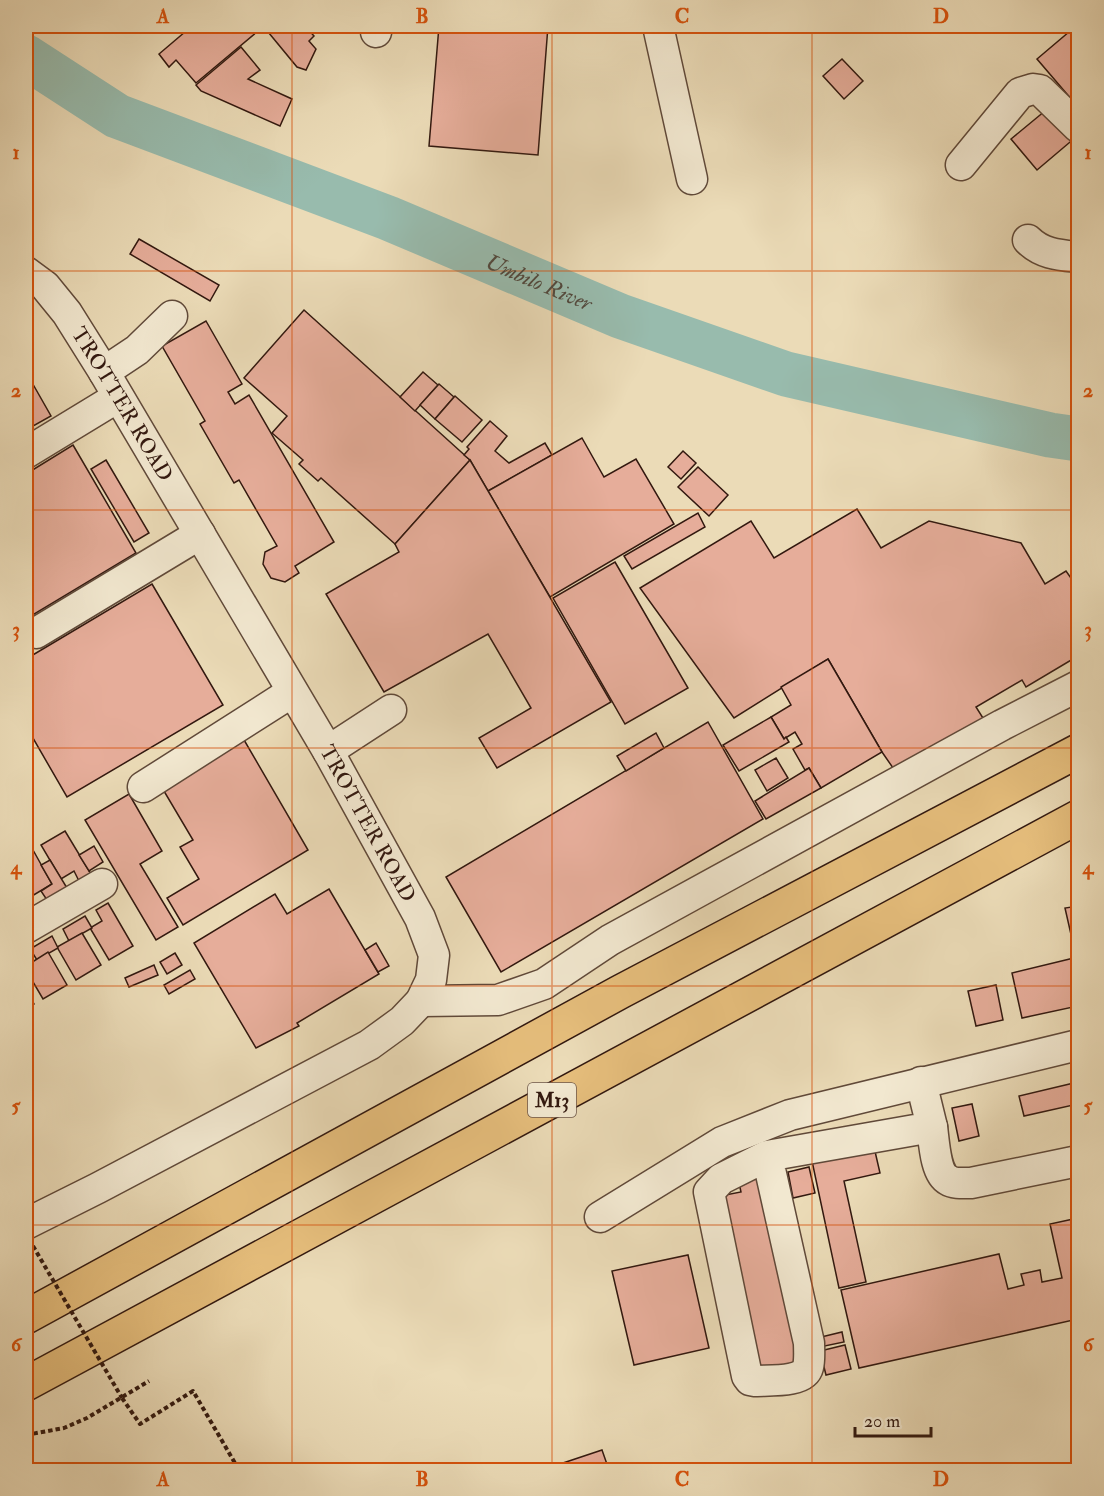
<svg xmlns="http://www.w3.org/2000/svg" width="1104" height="1496" font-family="'IM FELL Double Pica',serif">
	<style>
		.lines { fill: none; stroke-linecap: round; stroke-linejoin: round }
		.river { stroke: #98bbad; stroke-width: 45 }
		.building { fill: #e6ad9a; stroke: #32180f; stroke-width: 1.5 }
		.minor-casing { stroke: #604939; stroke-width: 33 }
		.highway-casing { stroke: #32180f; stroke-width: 36 }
		.path { stroke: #32180f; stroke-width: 4; stroke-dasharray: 4.5 3; stroke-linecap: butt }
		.minor { stroke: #f2e8d0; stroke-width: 30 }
		.highway { stroke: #e6be7c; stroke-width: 33 }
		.path-bridge { stroke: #32180f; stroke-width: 4; stroke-dasharray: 4.5 3; stroke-linecap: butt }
		.grid { fill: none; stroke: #d6520c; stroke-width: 1.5; stroke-opacity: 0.55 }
		.labels { text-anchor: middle; stroke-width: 4.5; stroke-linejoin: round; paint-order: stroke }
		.shield { fill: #f2e8d0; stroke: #6c5649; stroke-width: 1.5 }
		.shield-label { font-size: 20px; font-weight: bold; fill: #32180f }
		.street-label { font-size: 21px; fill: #32180f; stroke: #f2e8d0 }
		.water-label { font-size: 22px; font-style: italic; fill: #51493e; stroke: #f2e8d0 }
		.neatline { fill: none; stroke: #d6520c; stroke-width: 2 }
		.grid-label { font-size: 20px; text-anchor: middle; font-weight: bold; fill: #d6520c }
	</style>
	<rect width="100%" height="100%" fill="#ebdbb7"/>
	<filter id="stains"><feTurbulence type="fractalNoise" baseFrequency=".00333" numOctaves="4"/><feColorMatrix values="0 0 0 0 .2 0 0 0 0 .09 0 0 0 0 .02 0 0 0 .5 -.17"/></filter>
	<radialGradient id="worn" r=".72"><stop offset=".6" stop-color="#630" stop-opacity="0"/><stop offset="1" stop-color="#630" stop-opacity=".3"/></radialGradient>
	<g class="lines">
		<path class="river" id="s1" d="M26 57 117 116 388 218 620 316 786 374 1050 435 1078 439"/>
	</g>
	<g class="building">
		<path d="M192 26H264L196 83 176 60 169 67 159 54Z"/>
		<path d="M265 26H305L314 36 309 41 316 49 306 70 297 67 264 27Z"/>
		<path d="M439 26H548L538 155 429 146Z"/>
		<path d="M1076 26H1078V107L1037 59Z"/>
		<path d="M241 47 260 70 248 79 292 99 280 126 201 91 196 85Z"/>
		<path d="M842 59 863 81 844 99 823 76Z"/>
		<path d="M1051 106 1076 137 1037 170 1011 139Z"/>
		<path d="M139 239 219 285 210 301 130 254Z"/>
		<path d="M304 310 470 460 395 544 321 478 318 481 299 464 303 460 272 433 287 416 244 378Z"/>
		<path d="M206 321 242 384 228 392 235 404 249 395 334 542 295 566 299 573 285 582 271 578 263 564 265 552 277 546 239 480 234 483 200 424 205 421 162 346Z"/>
		<path d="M26 372 51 416 26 430Z"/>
		<path d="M423 372 438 385 415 411 400 397Z"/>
		<path d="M439 384 454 397 435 419 420 405Z"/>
		<path d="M455 396 482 420 462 442 435 419Z"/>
		<path d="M490 421 507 436 495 451 509 463 545 443 552 455 488 491 470 460 464 455 469 449 467 447Z"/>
		<path d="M582 438 604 477 636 459 674 524 550 597 488 491Z"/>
		<path d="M73 445 136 553 26 619V474Z"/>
		<path d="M683 451 696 463 681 479 668 467Z"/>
		<path d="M106 460 149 533 134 542 91 469Z"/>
		<path d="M470 460 611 702 497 768 479 738 531 708 488 634 384 692 326 594 399 552 395 544Z"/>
		<path d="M698 467 728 495 709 516 678 487Z"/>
		<path d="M857 509 881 548 929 521 1021 543 1045 584 1066 571 1078 588V656L1026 687 1022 680 976 707 988 726 900 778 882 752 828 659 734 718 640 588 751 521 774 558Z"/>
		<path d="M698 513 705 527 632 569 624 556Z"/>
		<path d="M615 562 688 688 625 724 553 598Z"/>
		<path d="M152 584 223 705 67 797 26 726V659Z"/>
		<path d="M828 659 882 752 821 788 809 768 805 770 793 749 802 744 795 732 784 739 771 717 791 705 781 687Z"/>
		<path d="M771 717 784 739 786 737 789 742 739 771 723 745Z"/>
		<path d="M708 722 763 819 501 972 446 877Z"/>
		<path d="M240 733 308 850 183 925 167 898 199 879 180 847 193 840 158 781Z"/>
		<path d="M656 733 664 748 626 771 617 756Z"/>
		<path d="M776 758 788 778 767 791 755 770Z"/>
		<path d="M809 768 821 788 766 819 755 801Z"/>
		<path d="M129 794 162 851 140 864 178 927 156 940 85 820Z"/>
		<path d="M65 831 91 874 79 881 74 871 61 879 41 845Z"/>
		<path d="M94 846 103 862 89 871 79 855Z"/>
		<path d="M33 850 52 884 27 899 26 895V855Z"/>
		<path d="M50 860 67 888 47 900 41 891 52 884 41 865Z"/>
		<path d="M329 889 379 974 297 1023 299 1026 256 1048 194 943 275 894 287 914Z"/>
		<path d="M108 903 133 946 109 960 90 928 102 921 96 910Z"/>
		<path d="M1078 906V938L1072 939 1065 908Z"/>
		<path d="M85 916 92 928 69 941 63 929Z"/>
		<path d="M82 933 101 965 76 980 57 947Z"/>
		<path d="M52 936 58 948 37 960 30 949Z"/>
		<path d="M376 943 389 966 378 972 365 950Z"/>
		<path d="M48 952 67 985 43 999 26 970V966Z"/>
		<path d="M175 953 182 965 167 974 160 962Z"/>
		<path d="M1078 957V1006L1022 1018 1012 973Z"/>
		<path d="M154 965 158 975 129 987 125 978Z"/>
		<path d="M190 970 195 979 169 994 164 985Z"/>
		<path d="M996 985 1003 1020 976 1026 968 991Z"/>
		<path d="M26 990 34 1004 26 1008Z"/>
		<path d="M1078 1082V1104L1024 1116 1019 1096Z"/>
		<path d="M972 1104 979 1136 959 1141 952 1108Z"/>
		<path d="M874 1147 880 1173 844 1181 866 1282 839 1288 812 1161Z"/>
		<path d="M809 1167 815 1193 793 1198 788 1172Z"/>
		<path d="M759 1178 800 1364 759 1373 720 1196 741 1192 739 1183Z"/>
		<path d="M1078 1218V1319L859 1368 841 1290 999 1254 1008 1289 1024 1285 1021 1274 1040 1270 1042 1282 1062 1278 1050 1224Z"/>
		<path d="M688 1255 709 1348 634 1365 612 1271Z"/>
		<path d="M842 1332 844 1342 820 1347 817 1338Z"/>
		<path d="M845 1345 851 1369 826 1375 820 1351Z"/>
		<path d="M602 1450 609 1470H566L563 1463Z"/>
	</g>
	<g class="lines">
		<g class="minor-casing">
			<g id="minor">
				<path d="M658 26 692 179"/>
				<path d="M376 32 377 26"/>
				<path d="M961 165 1020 93 1033 89 1040 90 1078 127"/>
				<path d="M1028 240C1042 254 1059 255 1078 257"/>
				<path id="s2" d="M26 272 45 286 67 313 104 372 328 751 420 918 434 955 431 980 421 1001 402 1021 369 1045 98 1188 26 1224"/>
				<path d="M104 372 137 350 172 316"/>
				<path d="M26 453 118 397"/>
				<path d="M36 633 200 534"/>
				<path d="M328 751 391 710"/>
				<path d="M143 787 292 692"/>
				<path d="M26 928 102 884"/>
				<path d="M421 1001 498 1000 544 984 610 940 1002 725 1078 686"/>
				<path d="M932 1127C934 1140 935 1173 948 1180 954 1184 964 1183 971 1183L1078 1161"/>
				<path d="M767 1156 809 1343C809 1350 810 1359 808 1367 804 1383 769 1380 755 1381L750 1380 747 1376 709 1192 721 1179 767 1156 932 1127 921 1082"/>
				<path d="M600 1217 722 1142 790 1115 1078 1045"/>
			</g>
		</g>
		<g class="highway-casing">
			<g id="highway">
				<path d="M26 1317 620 992 1078 751"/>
				<path d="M26 1384 1078 817"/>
			</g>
		</g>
		<g class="path">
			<path d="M122 1398 140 1424 193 1391 239 1470"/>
			<path d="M26 1435 64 1428 87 1418 149 1381"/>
		</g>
		<use href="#minor" class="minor"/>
		<use href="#highway" class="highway"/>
		<path class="path-bridge" d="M33 1246 122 1398"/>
	</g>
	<path class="grid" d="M292 26V1470M552 26V1470M812 26V1470M26 271H1078M26 510H1078M26 748H1078M26 986H1078M26 1225H1078"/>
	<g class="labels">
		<rect class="shield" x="528" y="1083" width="48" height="34" rx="4.5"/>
		<g class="shield-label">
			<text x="552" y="1107">M13</text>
		</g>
		<g class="street-label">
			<text dy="7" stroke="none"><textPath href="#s2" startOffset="165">TROTTER ROAD</textPath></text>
			<text dy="7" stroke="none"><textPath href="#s2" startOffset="651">TROTTER ROAD</textPath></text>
		</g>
		<g class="water-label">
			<text dy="8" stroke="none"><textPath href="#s1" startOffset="562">Umbilo River</textPath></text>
		</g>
	</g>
	<rect width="1104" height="1496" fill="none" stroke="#ebdbb7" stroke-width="66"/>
	<path d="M855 1427v9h76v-9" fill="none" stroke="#32180f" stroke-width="3"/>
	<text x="864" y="1427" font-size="18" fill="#32180f" stroke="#f2e8d0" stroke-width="4.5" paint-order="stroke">20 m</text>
	<rect x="33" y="33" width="1038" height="1430" class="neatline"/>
	<g class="grid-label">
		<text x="163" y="23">A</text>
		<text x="422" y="23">B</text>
		<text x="682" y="23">C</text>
		<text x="941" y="23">D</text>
		<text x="16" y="159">1</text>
		<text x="1088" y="159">1</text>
		<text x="16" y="397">2</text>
		<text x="1088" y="397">2</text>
		<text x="16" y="636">3</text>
		<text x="1088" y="636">3</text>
		<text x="16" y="874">4</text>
		<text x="1088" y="874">4</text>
		<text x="16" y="1112">5</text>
		<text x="1088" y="1112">5</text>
		<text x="16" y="1351">6</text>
		<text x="1088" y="1351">6</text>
		<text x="163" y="1486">A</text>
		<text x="422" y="1486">B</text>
		<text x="682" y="1486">C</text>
		<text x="941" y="1486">D</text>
	</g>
	<rect width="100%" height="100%" filter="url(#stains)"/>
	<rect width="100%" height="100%" fill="url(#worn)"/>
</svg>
